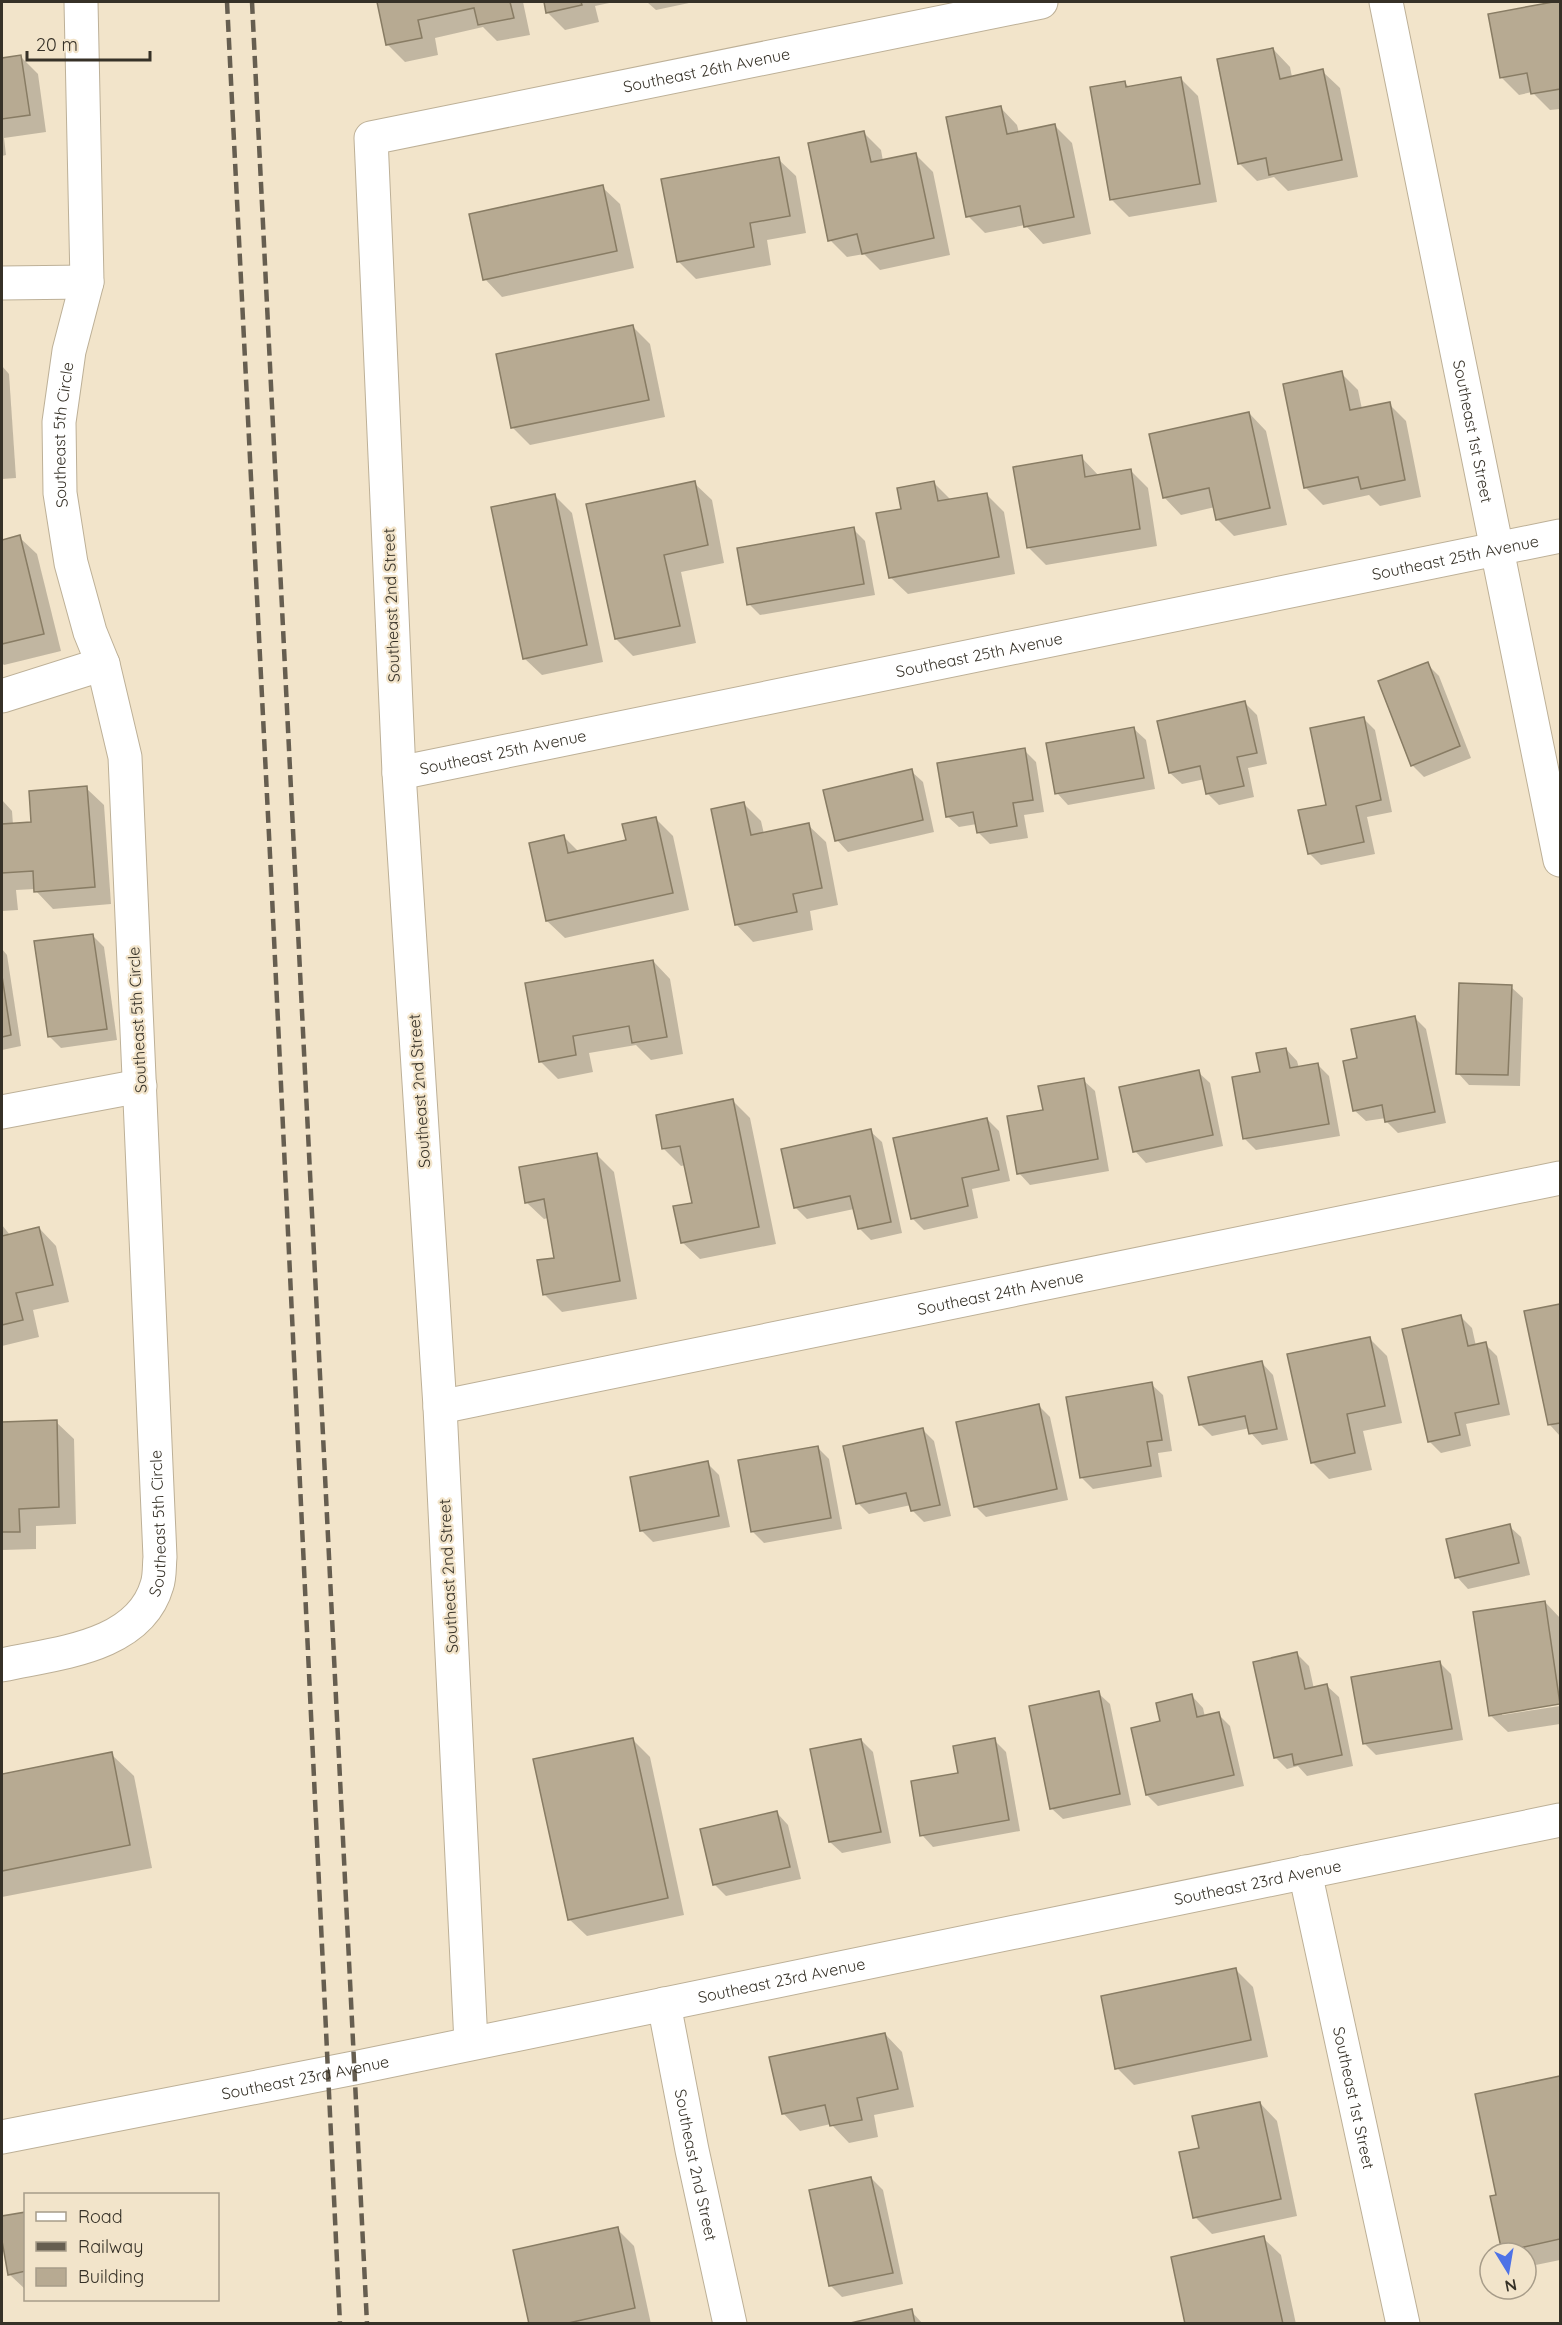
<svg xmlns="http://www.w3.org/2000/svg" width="1562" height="2325" font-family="Quicksand,sans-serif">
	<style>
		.shadow { fill: #0003 }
		.building { fill: #b7aa92; stroke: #887c64; stroke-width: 1.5 }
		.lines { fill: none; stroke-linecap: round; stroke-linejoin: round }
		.minor-casing { stroke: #bdb097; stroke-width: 35 }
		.minor { stroke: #fff; stroke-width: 33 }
		.rail { stroke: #665e50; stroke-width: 4.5; stroke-dasharray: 12 6; stroke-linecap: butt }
		.labels { text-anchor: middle; stroke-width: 4.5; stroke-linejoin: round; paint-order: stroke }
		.street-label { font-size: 16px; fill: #363127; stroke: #f2e4ca }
	</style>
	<rect width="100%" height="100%" fill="#f2e4ca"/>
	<g class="shadow">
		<path d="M379 2H523L530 35 497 41 483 27 435 38 438 55 405 62 388 45Z"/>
		<path d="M545 2H614L595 6 599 22 565 30 547 12Z"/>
		<path d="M647 2H689V3L656 10Z"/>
		<path d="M1560 2V109L1550 110 1532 92 1519 95 1501 77 1489 15Z"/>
		<path d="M1273 49 1290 67 1292 77 1322 71 1340 88 1358 177 1288 191 1274 177 1257 181 1239 163Z"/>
		<path d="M21 57 38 74 46 132 4 138 6 155 2 156V60Z"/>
		<path d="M1181 79 1198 96 1217 202 1129 217 1111 199 1124 82 1130 88Z"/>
		<path d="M1000 107 1017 125 1019 133 1054 125 1072 143 1091 234 1043 244 1025 225 985 233 968 216Z"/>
		<path d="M863 132 881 150 883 161 915 154 933 172 950 255 880 270 864 254 847 257 830 240Z"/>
		<path d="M778 159 796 176 806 233 767 240 771 265 696 279 679 262 663 180Z"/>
		<path d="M602 187 620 204 634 268 502 297 485 279Z"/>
		<path d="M633 327 650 344 665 417 530 445 513 428Z"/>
		<path d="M2 366 9 374 16 478 2 479Z"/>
		<path d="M1341 373 1358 390 1362 409 1389 404 1406 421 1421 497 1380 506 1369 495 1323 505 1305 487Z"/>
		<path d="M1249 413 1266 431 1287 525 1234 536 1217 519 1215 507 1181 515 1164 497Z"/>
		<path d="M1081 457 1099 476 1130 470 1148 488 1157 546 1046 565 1028 547Z"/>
		<path d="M933 482 951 500 986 494 1004 512 1015 574 908 594 890 577 903 510Z"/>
		<path d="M694 483 712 500 724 563 681 572 696 643 633 656 616 639Z"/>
		<path d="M555 496 572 513 603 662 542 675 524 658Z"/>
		<path d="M853 529 865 541 875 595 760 615 749 604Z"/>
		<path d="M19 537 37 554 61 651 4 665 2 663V541Z"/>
		<path d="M1427 664 1439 676 1471 758 1424 777 1412 765Z"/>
		<path d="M1245 703 1257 715 1267 764 1248 768 1254 797 1219 805 1208 794 1205 779 1182 784 1170 773Z"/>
		<path d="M1363 718 1375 730 1392 812 1367 817 1375 854 1321 865 1309 853Z"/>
		<path d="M1134 729 1146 740 1155 789 1068 805 1057 793Z"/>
		<path d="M1024 750 1036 762 1044 812 1024 815 1028 838 990 844 978 832 977 824 959 827 947 816Z"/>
		<path d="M911 771 923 782 934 832 848 852 837 840Z"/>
		<path d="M86 788 104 805 111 904 53 909 36 891 35 889 16 890 18 910 2 911V800L12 811 13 825 33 823Z"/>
		<path d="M744 804 761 821 764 834 808 825 826 842 838 905 810 911 813 930 753 942 736 924Z"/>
		<path d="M655 818 673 836 689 910 565 938 547 921 564 837 579 852 628 842Z"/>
		<path d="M92 935 104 947 117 1040 61 1048 49 1036Z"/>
		<path d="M2 949 7 955 21 1046 2 1050Z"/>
		<path d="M653 961 670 979 683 1054 651 1060 636 1045 589 1053 593 1072 558 1079 540 1061Z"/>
		<path d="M1511 987 1523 998 1520 1086 1469 1085 1458 1073Z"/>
		<path d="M1414 1017 1426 1029 1446 1123 1398 1133 1387 1122 1386 1118 1366 1121 1354 1110 1359 1059Z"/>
		<path d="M1286 1049 1297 1061 1299 1068 1318 1065 1329 1076 1340 1136 1256 1150 1244 1138 1262 1073Z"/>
		<path d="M1198 1072 1210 1083 1223 1146 1146 1163 1135 1151Z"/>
		<path d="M1083 1080 1095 1091 1109 1171 1030 1185 1019 1173 1045 1111Z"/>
		<path d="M732 1100 750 1118 776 1244 700 1259 682 1242 694 1204 686 1165 681 1166 664 1149Z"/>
		<path d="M987 1119 999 1131 1010 1181 972 1189 978 1218 924 1230 912 1218Z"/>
		<path d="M870 1131 882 1142 902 1233 871 1240 859 1228 854 1209 807 1219 795 1207Z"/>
		<path d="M597 1155 614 1172 637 1299 562 1312 544 1294 555 1259 548 1218 544 1219 526 1202Z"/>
		<path d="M2 1225 10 1235 39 1228 56 1246 69 1302 33 1310 39 1337 2 1346Z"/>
		<path d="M1560 1305V1436L1550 1425 1526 1312Z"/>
		<path d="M1461 1317 1472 1328 1476 1346 1485 1344 1497 1356 1510 1415 1466 1424 1471 1446 1441 1453 1429 1441Z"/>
		<path d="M1370 1339 1387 1356 1402 1423 1363 1431 1372 1470 1329 1479 1312 1462Z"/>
		<path d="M1262 1363 1273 1375 1288 1440 1262 1445 1251 1433 1250 1428 1212 1436 1200 1424Z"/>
		<path d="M1151 1384 1163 1395 1172 1451 1158 1453 1162 1477 1093 1489 1082 1478Z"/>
		<path d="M1039 1406 1050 1417 1068 1500 986 1517 975 1506Z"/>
		<path d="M56 1422 74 1439 76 1524 36 1526V1549L2 1550V1424Z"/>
		<path d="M923 1430 934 1441 951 1516 924 1522 912 1510 911 1505 869 1514 858 1503Z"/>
		<path d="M817 1447 829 1459 842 1529 764 1543 753 1532Z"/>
		<path d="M707 1463 719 1475 730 1527 653 1542 641 1530Z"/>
		<path d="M1509 1526 1521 1537 1530 1575 1468 1589 1457 1577Z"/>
		<path d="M1545 1602 1560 1618V1703L1502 1712V1715L1560 1706V1724L1508 1732 1490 1715Z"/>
		<path d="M1297 1654 1309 1666 1314 1689 1327 1686 1339 1697 1353 1766 1307 1776 1298 1766 1287 1769 1275 1757Z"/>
		<path d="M1440 1663 1451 1674 1463 1740 1376 1755 1364 1743Z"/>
		<path d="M1098 1693 1110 1704 1131 1805 1063 1819 1051 1808Z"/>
		<path d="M1192 1696 1203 1708 1205 1717 1218 1714 1230 1726 1244 1786 1158 1806 1147 1795Z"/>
		<path d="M632 1739 650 1757 684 1915 587 1936 569 1919Z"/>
		<path d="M861 1740 873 1752 891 1843 842 1853 830 1842Z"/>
		<path d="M994 1740 1006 1752 1020 1831 933 1847 922 1835 959 1774Z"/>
		<path d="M111 1754 134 1776 152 1868 2 1897V1775Z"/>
		<path d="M777 1813 788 1825 801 1879 726 1896 714 1884Z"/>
		<path d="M1236 1970 1253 1987 1268 2057 1134 2085 1117 2068Z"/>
		<path d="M885 2034 902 2052 914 2107 874 2115 878 2137 849 2143 831 2124 800 2131 783 2113Z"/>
		<path d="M1560 2077V2260L1526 2267V2253H1505L1503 2251 1498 2196 1477 2095Z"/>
		<path d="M1260 2103 1277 2121 1297 2216 1212 2234 1195 2217Z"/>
		<path d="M871 2178 883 2190 903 2284 842 2297 831 2286 811 2191Z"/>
		<path d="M26 2214V2290L9 2274 2 2234V2218Z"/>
		<path d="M617 2229 634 2246 651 2324H531Z"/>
		<path d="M1263 2238 1281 2255 1296 2324H1187Z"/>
		<path d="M911 2311 923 2324H853Z"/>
	</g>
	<g class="building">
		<path d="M377 2H510L514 18 478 25 474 8 418 20 422 38 386 45Z"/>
		<path d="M544 2H581L582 5 546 13Z"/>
		<path d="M1553 2H1560V89L1531 94 1527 73 1500 78 1488 14Z"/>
		<path d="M1273 48 1280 79 1323 69 1342 160 1269 175 1266 158 1238 164 1217 59Z"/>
		<path d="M21 55 30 115 2 119V58Z"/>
		<path d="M1181 77 1200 184 1110 200 1090 87 1125 81 1126 87Z"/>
		<path d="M1001 106 1007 134 1055 124 1074 217 1024 227 1020 206 966 217 946 117Z"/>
		<path d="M864 131 871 162 916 153 934 238 862 254 857 234 828 241 808 143Z"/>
		<path d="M779 157 790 216 750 223 754 247 677 262 661 179Z"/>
		<path d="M603 185 617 251 483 280 469 214Z"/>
		<path d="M633 325 649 400 511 428 496 354Z"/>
		<path d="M1342 371 1350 410 1390 402 1405 480 1361 489 1358 477 1304 488 1283 384Z"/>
		<path d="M1249 412 1270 508 1216 520 1209 488 1163 498 1149 434Z"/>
		<path d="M1082 455 1085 477 1131 469 1140 529 1027 548 1013 467Z"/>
		<path d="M695 481 708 545 664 555 680 626 615 639 586 504Z"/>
		<path d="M934 481 938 501 987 493 999 557 889 578 876 513 901 509 897 488Z"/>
		<path d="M555 494 587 645 523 659 491 507Z"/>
		<path d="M854 527 864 584 747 605 737 548Z"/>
		<path d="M20 535 44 634 2 644V540Z"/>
		<path d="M1428 662 1460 746 1411 766 1378 681Z"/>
		<path d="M1245 701 1257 753 1237 757 1244 786 1206 794 1200 766 1169 773 1157 721Z"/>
		<path d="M1364 717 1381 800 1356 806 1364 842 1308 854 1298 810 1326 805 1310 728Z"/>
		<path d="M1134 727 1144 778 1055 794 1046 743Z"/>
		<path d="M1025 748 1033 800 1013 803 1017 826 977 833 973 812 946 817 937 763Z"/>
		<path d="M912 769 923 820 835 841 823 790Z"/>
		<path d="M87 786 95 887 34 892 33 871 2 873V824L31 822 29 791Z"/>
		<path d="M744 802 751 835 809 823 822 888 793 894 797 912 735 925 711 809Z"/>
		<path d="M656 817 673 893 546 921 529 843 564 835 568 853 626 840 622 824Z"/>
		<path d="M93 934 107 1029 48 1037 34 941Z"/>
		<path d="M653 960 667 1037 632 1043 629 1026 573 1036 576 1055 539 1062 525 983Z"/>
		<path d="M2 976 11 1035 2 1037Z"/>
		<path d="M1459 983 1512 985 1508 1075 1456 1074Z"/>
		<path d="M1415 1016 1435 1112 1385 1122 1382 1105 1353 1111 1343 1061 1357 1058 1351 1029Z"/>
		<path d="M1286 1048 1290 1068 1318 1063 1329 1124 1243 1139 1232 1077 1260 1072 1256 1053Z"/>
		<path d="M1199 1070 1213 1135 1133 1152 1119 1087Z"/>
		<path d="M1084 1078 1098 1159 1017 1174 1007 1116 1043 1110 1038 1086Z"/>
		<path d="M733 1099 759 1227 681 1243 673 1206 692 1203 680 1146 662 1149 656 1115Z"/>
		<path d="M987 1118 999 1170 962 1178 968 1206 911 1219 893 1138Z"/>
		<path d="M871 1129 891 1222 858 1229 850 1196 794 1208 781 1149Z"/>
		<path d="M597 1153 620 1281 543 1295 537 1260 554 1258 544 1199 525 1203 519 1167Z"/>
		<path d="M39 1227 53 1285 16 1293 23 1320 2 1325V1236Z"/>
		<path d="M1560 1304V1423L1548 1425 1524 1311Z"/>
		<path d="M1461 1315 1468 1346 1486 1342 1499 1404 1455 1413 1460 1435 1428 1442 1402 1329Z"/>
		<path d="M1370 1337 1385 1406 1347 1414 1355 1453 1311 1463 1287 1354Z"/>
		<path d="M1262 1361 1277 1429 1249 1434 1245 1416 1199 1425 1188 1377Z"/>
		<path d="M1152 1382 1162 1440 1147 1442 1151 1466 1080 1478 1066 1397Z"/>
		<path d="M1039 1404 1057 1489 974 1507 956 1422Z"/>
		<path d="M57 1420 59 1507 19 1509 20 1532H2V1422Z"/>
		<path d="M923 1428 940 1505 911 1511 906 1493 856 1504 843 1446Z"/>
		<path d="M818 1446 831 1518 751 1532 738 1460Z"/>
		<path d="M708 1461 719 1516 640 1531 630 1477Z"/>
		<path d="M1510 1524 1519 1563 1455 1578 1446 1539Z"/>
		<path d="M1545 1601 1560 1704 1489 1716 1473 1612Z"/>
		<path d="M1297 1652 1305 1689 1327 1684 1342 1755 1294 1765 1292 1754 1274 1758 1253 1662Z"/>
		<path d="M1440 1661 1452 1729 1363 1744 1351 1677Z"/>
		<path d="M1099 1691 1120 1794 1050 1809 1029 1706Z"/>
		<path d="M1192 1694 1197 1717 1219 1712 1234 1775 1146 1795 1131 1728 1160 1721 1156 1703Z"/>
		<path d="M633 1738 668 1898 568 1920 533 1759Z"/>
		<path d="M995 1738 1009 1820 920 1836 911 1781 958 1773 953 1746Z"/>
		<path d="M861 1739 881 1832 829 1842 810 1749Z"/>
		<path d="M112 1752 130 1845 2 1871V1774Z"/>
		<path d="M777 1811 790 1867 713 1885 700 1829Z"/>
		<path d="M1236 1968 1251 2040 1115 2069 1101 1996Z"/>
		<path d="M885 2033 898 2089 857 2098 862 2120 830 2126 825 2105 782 2114 769 2057Z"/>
		<path d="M1560 2076V2239L1502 2252 1490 2196 1496 2195 1475 2094Z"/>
		<path d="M1260 2102 1281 2199 1193 2218 1179 2152 1199 2148 1192 2116Z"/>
		<path d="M871 2177 893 2273 829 2286 809 2190Z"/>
		<path d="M26 2212V2271L8 2275 2 2241V2216Z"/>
		<path d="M618 2227 635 2308 564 2324H529L513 2250Z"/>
		<path d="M1264 2236 1283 2324H1185L1171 2257Z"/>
		<path d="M912 2309 915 2324H846Z"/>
	</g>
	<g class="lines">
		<g class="minor-casing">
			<g id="minor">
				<path id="s1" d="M1386 2 1560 860"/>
				<path d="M2 283 87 282"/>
				<path d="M2 696 103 664"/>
				<path id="s2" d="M399 773 1560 536"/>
				<path d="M2 1112 140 1086"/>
				<path id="s3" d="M440 1407 1560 1178"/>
				<path id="s4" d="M2 1665C55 1653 139 1648 157 1585 160 1576 159 1566 160 1557L125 757 103 664 90 632 71 563 60 493 59 422 69 351 87 282 81 2"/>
				<path id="s5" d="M1305 1872 1403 2324"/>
				<path id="s6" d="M664 2004 692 2150 730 2324"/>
				<path id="s7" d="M471 2043 440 1407 399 773 371 138 1041 2"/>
				<path id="s8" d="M2 2137 354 2068 1560 1820"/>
			</g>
		</g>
		<use href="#minor" class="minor"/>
		<g class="rail">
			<path d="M227 2 271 875 340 2324"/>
			<path d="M252 2 367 2324"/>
		</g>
	</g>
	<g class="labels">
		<g class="street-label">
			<text dy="6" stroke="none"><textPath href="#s7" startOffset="2250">Southeast 26th Avenue</textPath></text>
			<text dy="6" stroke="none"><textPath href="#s1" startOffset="438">Southeast 1st Street</textPath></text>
			<text dy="6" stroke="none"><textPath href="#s4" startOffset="1344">Southeast 5th Circle</textPath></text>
			<text dy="6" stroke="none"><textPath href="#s2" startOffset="1078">Southeast 25th Avenue</textPath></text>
			<text transform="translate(391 605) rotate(-92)" y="6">Southeast 2nd Street</text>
			<text dy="6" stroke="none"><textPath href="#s2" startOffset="592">Southeast 25th Avenue</textPath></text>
			<text dy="6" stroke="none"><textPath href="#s2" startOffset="106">Southeast 25th Avenue</textPath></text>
			<text transform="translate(137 1020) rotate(-93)" y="6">Southeast 5th Circle</text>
			<text transform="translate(419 1091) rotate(-94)" y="6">Southeast 2nd Street</text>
			<text dy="6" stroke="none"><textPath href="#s3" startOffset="572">Southeast 24th Avenue</textPath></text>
			<text dy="6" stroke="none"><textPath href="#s4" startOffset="246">Southeast 5th Circle</textPath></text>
			<text transform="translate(448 1576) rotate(-93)" y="6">Southeast 2nd Street</text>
			<text dy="6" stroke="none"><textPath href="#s8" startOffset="1281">Southeast 23rd Avenue</textPath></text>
			<text dy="6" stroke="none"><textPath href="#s8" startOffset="795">Southeast 23rd Avenue</textPath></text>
			<text dy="6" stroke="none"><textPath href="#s8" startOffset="309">Southeast 23rd Avenue</textPath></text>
			<text dy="6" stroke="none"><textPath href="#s5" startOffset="231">Southeast 1st Street</textPath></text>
			<text dy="6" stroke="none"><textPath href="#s6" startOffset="164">Southeast 2nd Street</textPath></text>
		</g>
	</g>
	<rect width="1562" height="2325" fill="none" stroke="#363127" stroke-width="6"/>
	<rect x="24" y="2193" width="195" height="108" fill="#f2e4ca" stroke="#a79c89" stroke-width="1.5"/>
	<rect x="36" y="2212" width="30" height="9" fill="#ffffff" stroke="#a79c89" stroke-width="1.5"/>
	<text x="78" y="2223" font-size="18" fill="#363127">Road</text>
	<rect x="36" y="2242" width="30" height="9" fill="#665e50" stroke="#a79c89" stroke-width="1.5"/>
	<text x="78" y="2253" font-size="18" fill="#363127">Railway</text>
	<rect x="36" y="2268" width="30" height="18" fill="#b7aa92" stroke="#a79c89" stroke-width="1.5"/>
	<text x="78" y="2283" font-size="18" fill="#363127">Building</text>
	<g transform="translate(1508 2271) rotate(169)"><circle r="28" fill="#f2e4ca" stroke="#a79c89" stroke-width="1.5"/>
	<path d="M0-4.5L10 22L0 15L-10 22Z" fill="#4e72e6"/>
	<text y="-9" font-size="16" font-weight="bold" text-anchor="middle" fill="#363127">N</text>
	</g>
	<path d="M27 51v9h123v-9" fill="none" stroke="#363127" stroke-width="3"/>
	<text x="36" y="51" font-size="18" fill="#363127" stroke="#f2e4ca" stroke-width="4.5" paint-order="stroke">20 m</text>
</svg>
